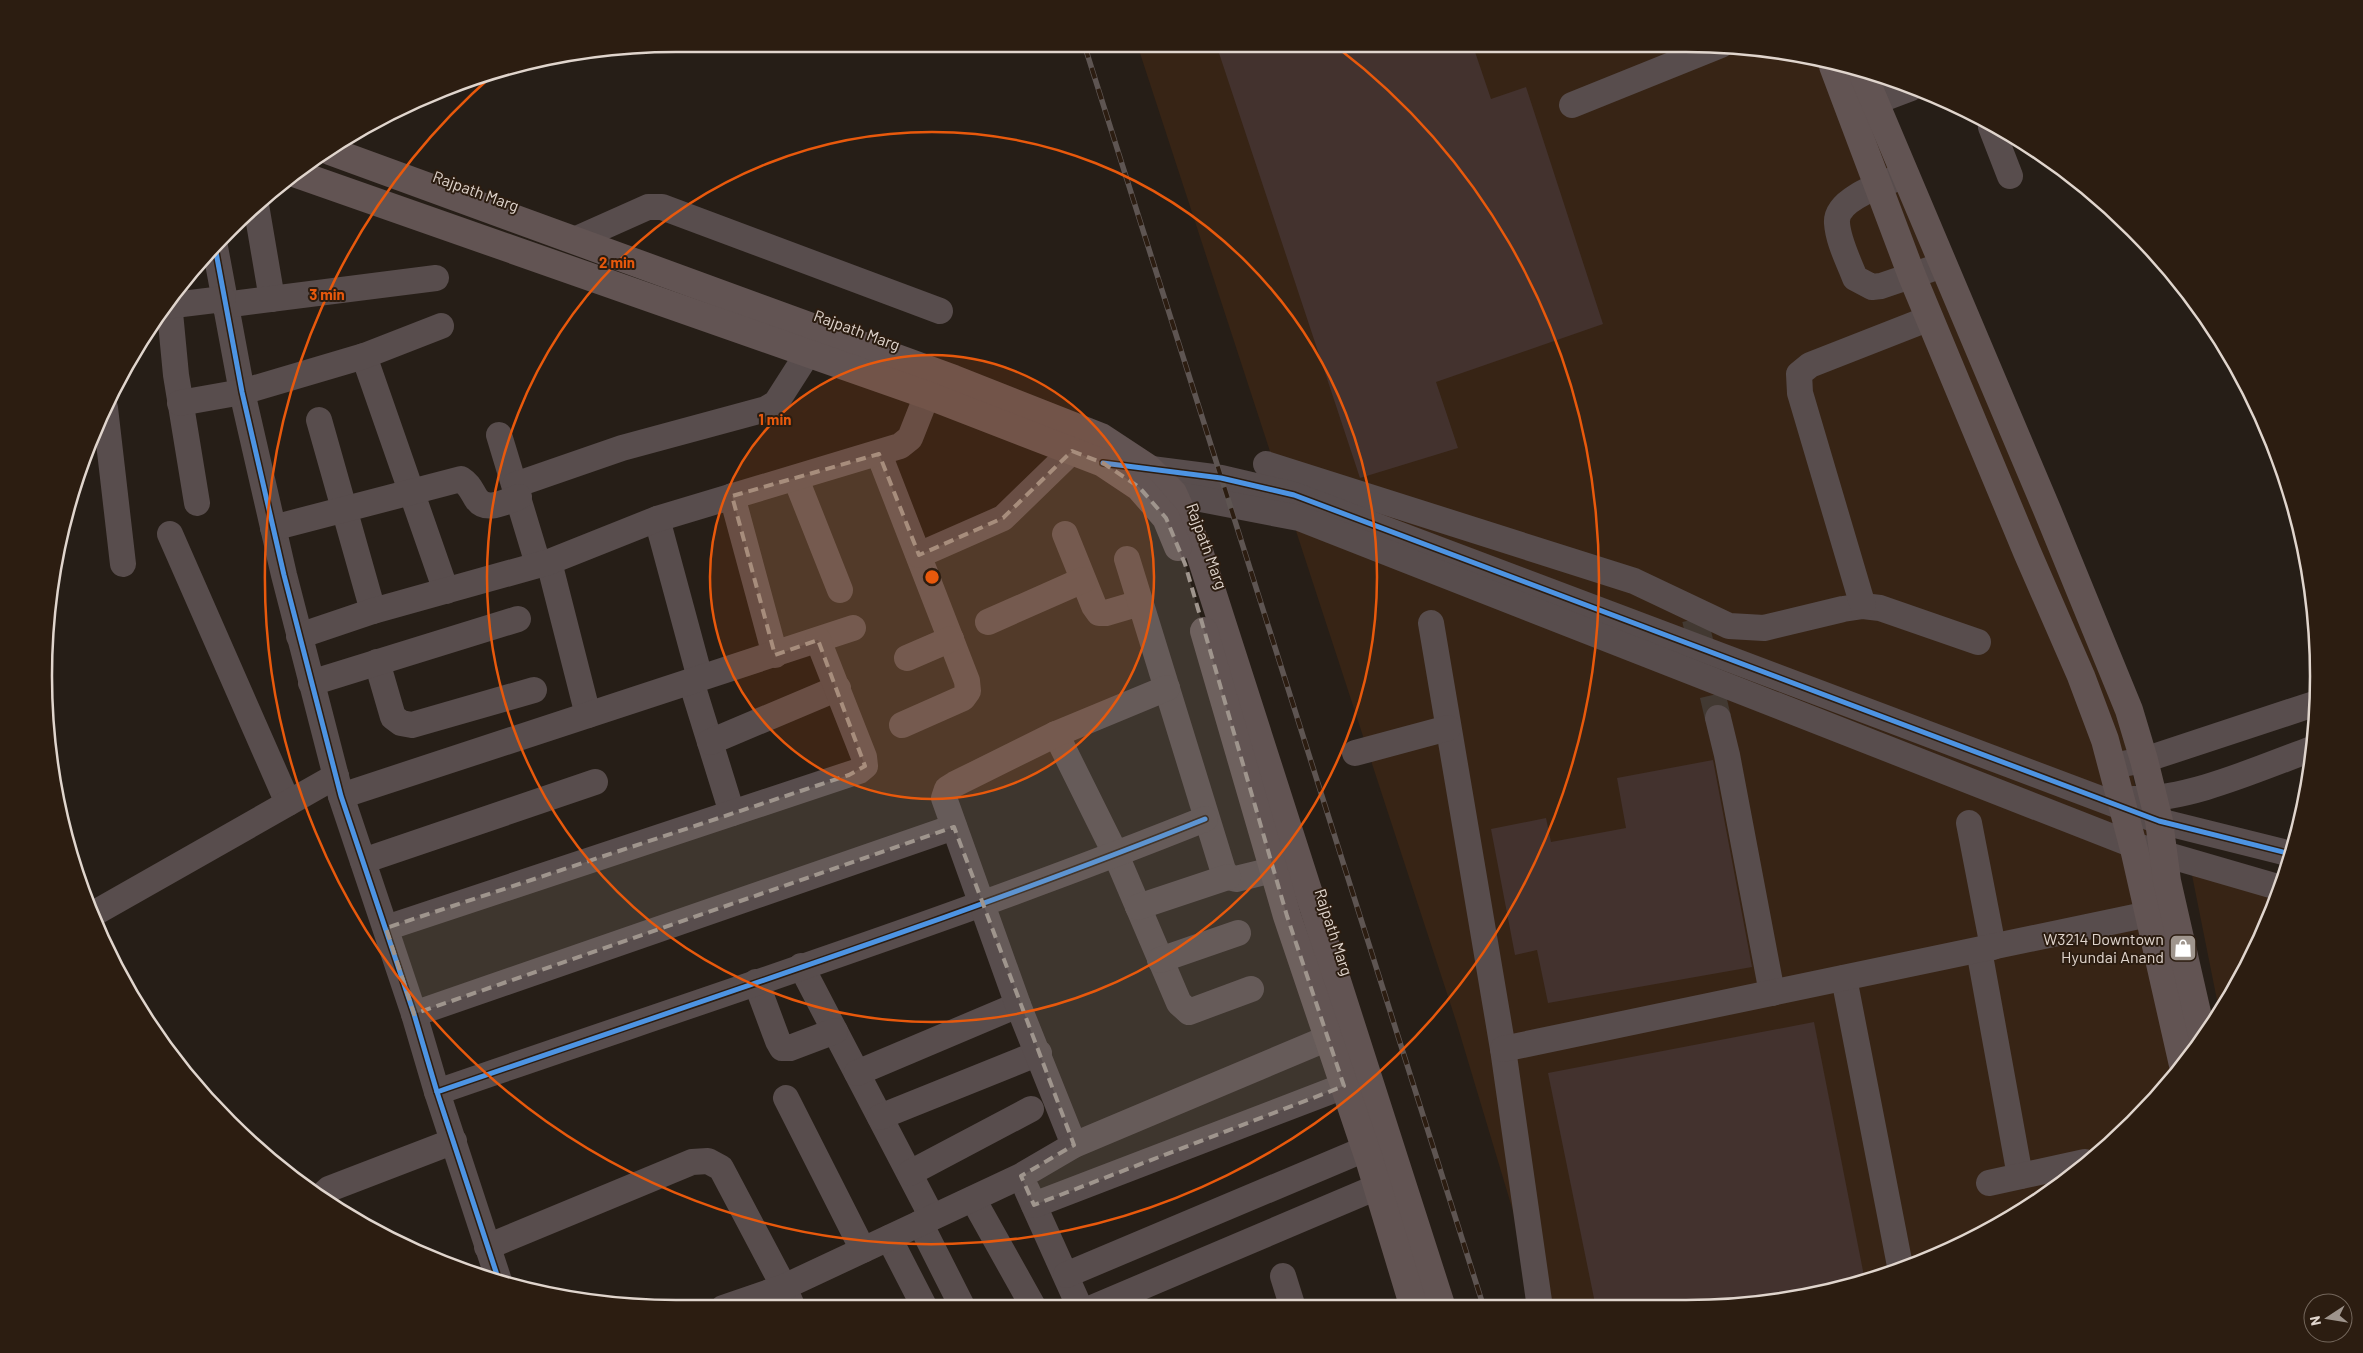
<svg xmlns="http://www.w3.org/2000/svg" width="2363" height="1353" font-family="Barlow,sans-serif">
	<style>
		.built { fill: #372415 }
		.building { fill: #43322e }
		.lines { fill: none; stroke-linecap: round; stroke-linejoin: round }
		.minor-tunnel { stroke: #423932; stroke-width: 26; stroke-dasharray: 26 13; stroke-linecap: butt }
		.minor { stroke: #584d4d; stroke-width: 26 }
		.major { stroke: #625453; stroke-width: 28 }
		.rail-casing { stroke: #5e5552; stroke-width: 5.5 }
		.rail { stroke: #2c1d11; stroke-width: 4; stroke-dasharray: 11; stroke-linecap: butt }
		.cycleway-casing { stroke: #2c1d11; stroke-width: 8 }
		.cycleway { stroke: #4d94e3; stroke-width: 5 }
		.marked { fill: #9f958d; fill-opacity: 0.2; stroke: #9f958d; stroke-width: 4; stroke-dasharray: 10 6; stroke-linejoin: round }
		.ring { fill: none; stroke: #e8590c; stroke-width: 2.5 }
		.labels { text-anchor: middle; stroke-width: 4; stroke-linejoin: round; paint-order: stroke }
		.street-label { font-size: 16px; fill: #e0d5cd; stroke: #2c1d11 }
		.poi-label { font-size: 16px; fill: #e0d5cd; stroke: #2c1d11; text-anchor: end }
		.rim { fill: none; stroke: #e0d5cd; stroke-width: 2.5 }
		.centre { fill: #e8590c; stroke: #2c1d11; stroke-width: 2.5 }
		.ring-label { font-size: 15px; text-anchor: middle; font-weight: bold; fill: #e8590c; stroke: #2c1d11; stroke-width: 4; stroke-linejoin: round; paint-order: stroke }
	</style>
	<rect width="100%" height="100%" fill="#261e17"/>
	<g class="built">
		<path d="M1728 45 1855 70 2120 723 2157 875 2191 1054 2134 1124 2003 1224 1890 1276 1728 1308H1542L1456 1021 1138 47Z"/>
		<path d="M2189 860 2280 889 2271 918 2220 1015Z"/>
	</g>
	<g class="building">
		<path d="M1473 46 1491 99 1526 87 1603 324 1436 382 1458 448 1360 478 1217 47Z"/>
		<path d="M1713 760 1752 967 1548 1003 1537 950 1515 955 1491 829 1546 818 1551 842 1626 828 1617 778Z"/>
		<path d="M1814 1022 1865 1281 1728 1308H1596L1548 1073Z"/>
	</g>
	<g class="lines">
		<path class="minor-tunnel" d="M1695 619 1718 718"/>
		<g class="minor">
			<path d="M1874 102 1911 88"/>
			<path d="M1572 105 1721 45"/>
			<path d="M1991 127 2010 176"/>
			<path d="M1905 175C1886 183 1835 198 1837 223 1838 241 1849 262 1855 278L1872 287 1881 286 1943 265"/>
			<path d="M256 205 272 299"/>
			<path d="M574 240 648 207H662L940 311"/>
			<path d="M215 247 242 392 284 575 341 796 414 1014 437 1092 499 1281"/>
			<path d="M169 302 176 375 197 503"/>
			<path d="M224 305 436 278"/>
			<path d="M166 306 223 299"/>
			<path d="M364 356 446 591"/>
			<path d="M180 403 242 392 364 356 441 326"/>
			<path d="M105 408 123 564"/>
			<path d="M319 420 373 611"/>
			<path d="M499 435 538 564"/>
			<path d="M879 454 967 681 968 691 963 698 902 725"/>
			<path d="M1266 464 1634 581 1729 626 1764 628 1843 609 1863 606 1880 608 1978 642"/>
			<path d="M1136 467 1221 478 1294 495 2159 821 2291 854"/>
			<path d="M796 479 840 590"/>
			<path d="M515 485 622 448 766 409 776 403 808 353"/>
			<path d="M1154 490 1299 518 2133 845 2281 888"/>
			<path d="M732 496 775 655"/>
			<path d="M657 519 700 678"/>
			<path d="M273 528 461 479C469 484 471 490 476 498 485 513 505 502 519 497"/>
			<path d="M170 534 288 803"/>
			<path d="M1065 534 1094 606 1099 613H1106L1140 603"/>
			<path d="M919 555 1003 518 1072 451"/>
			<path d="M1127 559 1223 870 1228 877 1236 879 1273 870"/>
			<path d="M549 562 588 715"/>
			<path d="M1863 606 1800 393 1799 374 1810 365 1930 318"/>
			<path d="M988 622 1083 580"/>
			<path d="M1431 623 1503 1049 1540 1308"/>
			<path d="M299 636 373 611 549 562 657 519 900 446 910 438 927 395"/>
			<path d="M907 658 951 639"/>
			<path d="M377 662 393 717 401 723 412 725 534 690"/>
			<path d="M691 681 732 813"/>
			<path d="M311 683 518 619"/>
			<path d="M1718 718 1727 755 1772 993"/>
			<path d="M1056 734 1116 855 1179 1003 1189 1012 1251 989"/>
			<path d="M710 742 838 688"/>
			<path d="M1355 753 1448 728"/>
			<path d="M2112 766 2144 760 2317 703"/>
			<path d="M341 796 853 628"/>
			<path d="M2133 799C2190 800 2259 768 2312 749"/>
			<path d="M1969 823 1993 947"/>
			<path d="M363 861 595 782"/>
			<path d="M1138 907 1228 877"/>
			<path d="M93 914 336 776"/>
			<path d="M386 928 859 771 865 766 864 757 818 640"/>
			<path d="M1979 950 2020 1176"/>
			<path d="M1160 960 1238 933"/>
			<path d="M801 966 932 1217"/>
			<path d="M1844 978 1901 1271"/>
			<path d="M756 982 778 1041 782 1048H790L835 1031"/>
			<path d="M414 1014 954 827"/>
			<path d="M1503 1049 2149 914"/>
			<path d="M857 1073 1018 1005"/>
			<path d="M437 1092C694 1003 953 920 1205 819"/>
			<path d="M786 1098 863 1250"/>
			<path d="M880 1117 1039 1053"/>
			<path d="M1074 1145 1018 1005 944 798 947 789 955 784 1056 734 1167 688"/>
			<path d="M910 1173 1031 1109"/>
			<path d="M1989 1183 2085 1162"/>
			<path d="M1027 1190 1080 1308"/>
			<path d="M319 1198 329 1189 454 1141"/>
			<path d="M973 1199 1034 1308"/>
			<path d="M1034 1205 1344 1086"/>
			<path d="M920 1223 963 1308"/>
			<path d="M889 1238 925 1308"/>
			<path d="M487 1247 692 1162 708 1161 721 1168 784 1287 793 1308"/>
			<path d="M1066 1275 1365 1149"/>
			<path d="M1283 1276 1293 1308"/>
			<path d="M723 1308 784 1287 1021 1176 1074 1145 1328 1038"/>
			<path d="M1092 1308 1377 1187"/>
		</g>
		<g class="major">
			<path d="M1833 66 1912 276 2027 552 2081 676 2105 740 2135 853 2183 1065"/>
			<path d="M1862 72 2048 512 2129 710 2144 760 2159 821 2167 881 2203 1039"/>
			<path d="M330 151 954 379 1101 437 1148 468 1173 493 1199 551 1442 1308"/>
			<path d="M294 173 927 395 1103 463 1139 487 1166 518 1178 547"/>
			<path d="M1204 631 1287 916 1369 1159 1414 1308"/>
		</g>
		<g class="rail-casing">
			<path id="rail" d="M1085 47 1484 1308"/>
		</g>
		<use href="#rail" class="rail"/>
		<g class="cycleway-casing">
			<g id="cycleway">
				<path d="M215 247 242 392 284 575 341 796 414 1014 437 1092 499 1281"/>
				<path d="M1103 463 1221 478 1294 495 2159 821 2291 854"/>
				<path d="M437 1092C694 1003 953 920 1205 819"/>
			</g>
		</g>
		<use href="#cycleway" class="cycleway"/>
	</g>
	<path class="marked" d="M1072 451 1103 463 1139 487 1166 518 1185 564 1287 916 1344 1086 1034 1205 1021 1176 1074 1145 954 827 414 1014 386 928 849 775 865 766 818 640 775 655 732 496 879 454 919 555 1003 518Z"/>
	<circle cx="932" cy="577" r="222" fill="#e8590c" fill-opacity=".12"/>
	<g class="ring">
		<circle cx="932" cy="577" r="222"/>
		<circle cx="932" cy="577" r="445"/>
		<path d="M1338 48A667 667 0 1 1 494 74"/>
	</g>
	<defs>
		<g id="shop-square" transform="scale(1.4375)"><rect x="-9" y="-9" width="18" height="18" rx="4" fill="#9f958d" stroke="#2c1d11"/><path d="M-5-2.5h2.3a2.7 3.5 0 0 1 5.4 0H5L5.5 6h-11ZM-1.5-2.5h3a1.5 2.3 0 0 0-3 0Z" fill="#fff"/></g>
	</defs>
	<g fill-rule="evenodd">
		<use href="#shop-square" x="2183" y="948"/>
	</g>
	<g class="labels">
		<g class="street-label">
			<text transform="translate(476 191) rotate(20)" y="6">Rajpath Marg</text>
			<text transform="translate(857 330) rotate(20)" y="6">Rajpath Marg</text>
			<text transform="translate(1207 546) rotate(70)" y="6">Rajpath Marg</text>
			<text transform="translate(1334 932) rotate(72)" y="6">Rajpath Marg</text>
		</g>
		<g class="poi-label">
			<text x="2164" y="945">W3214 Downtown<tspan x="2164" dy="18">Hyundai Anand</tspan></text>
		</g>
	</g>
	<path d="M0 0H2363V1353H0ZM676 52H1686A624 624 0 0 1 2310 676V676A624 624 0 0 1 1686 1300H676A624 624 0 0 1 52 676V676A624 624 0 0 1 676 52Z" fill="#2c1d11" fill-rule="evenodd"/>
	<path class="rim" d="M676 52H1686A624 624 0 0 1 2310 676V676A624 624 0 0 1 1686 1300H676A624 624 0 0 1 52 676V676A624 624 0 0 1 676 52Z"/>
	<circle cx="932" cy="577" r="8" class="centre"/>
	<g class="ring-label">
		<text x="617" y="268">2 min</text>
		<text x="327" y="300">3 min</text>
		<text x="775" y="425">1 min</text>
	</g>
	<g transform="translate(2328 1318) rotate(258)"><circle r="24" fill="#2c1d11" stroke="#74675c"/>
	<path d="M0-4L9 19L0 12L-9 19Z" fill="#9f958d"/>
	<text y="-8" font-size="14" font-weight="bold" text-anchor="middle" fill="#e0d5cd">N</text>
	</g>
</svg>
